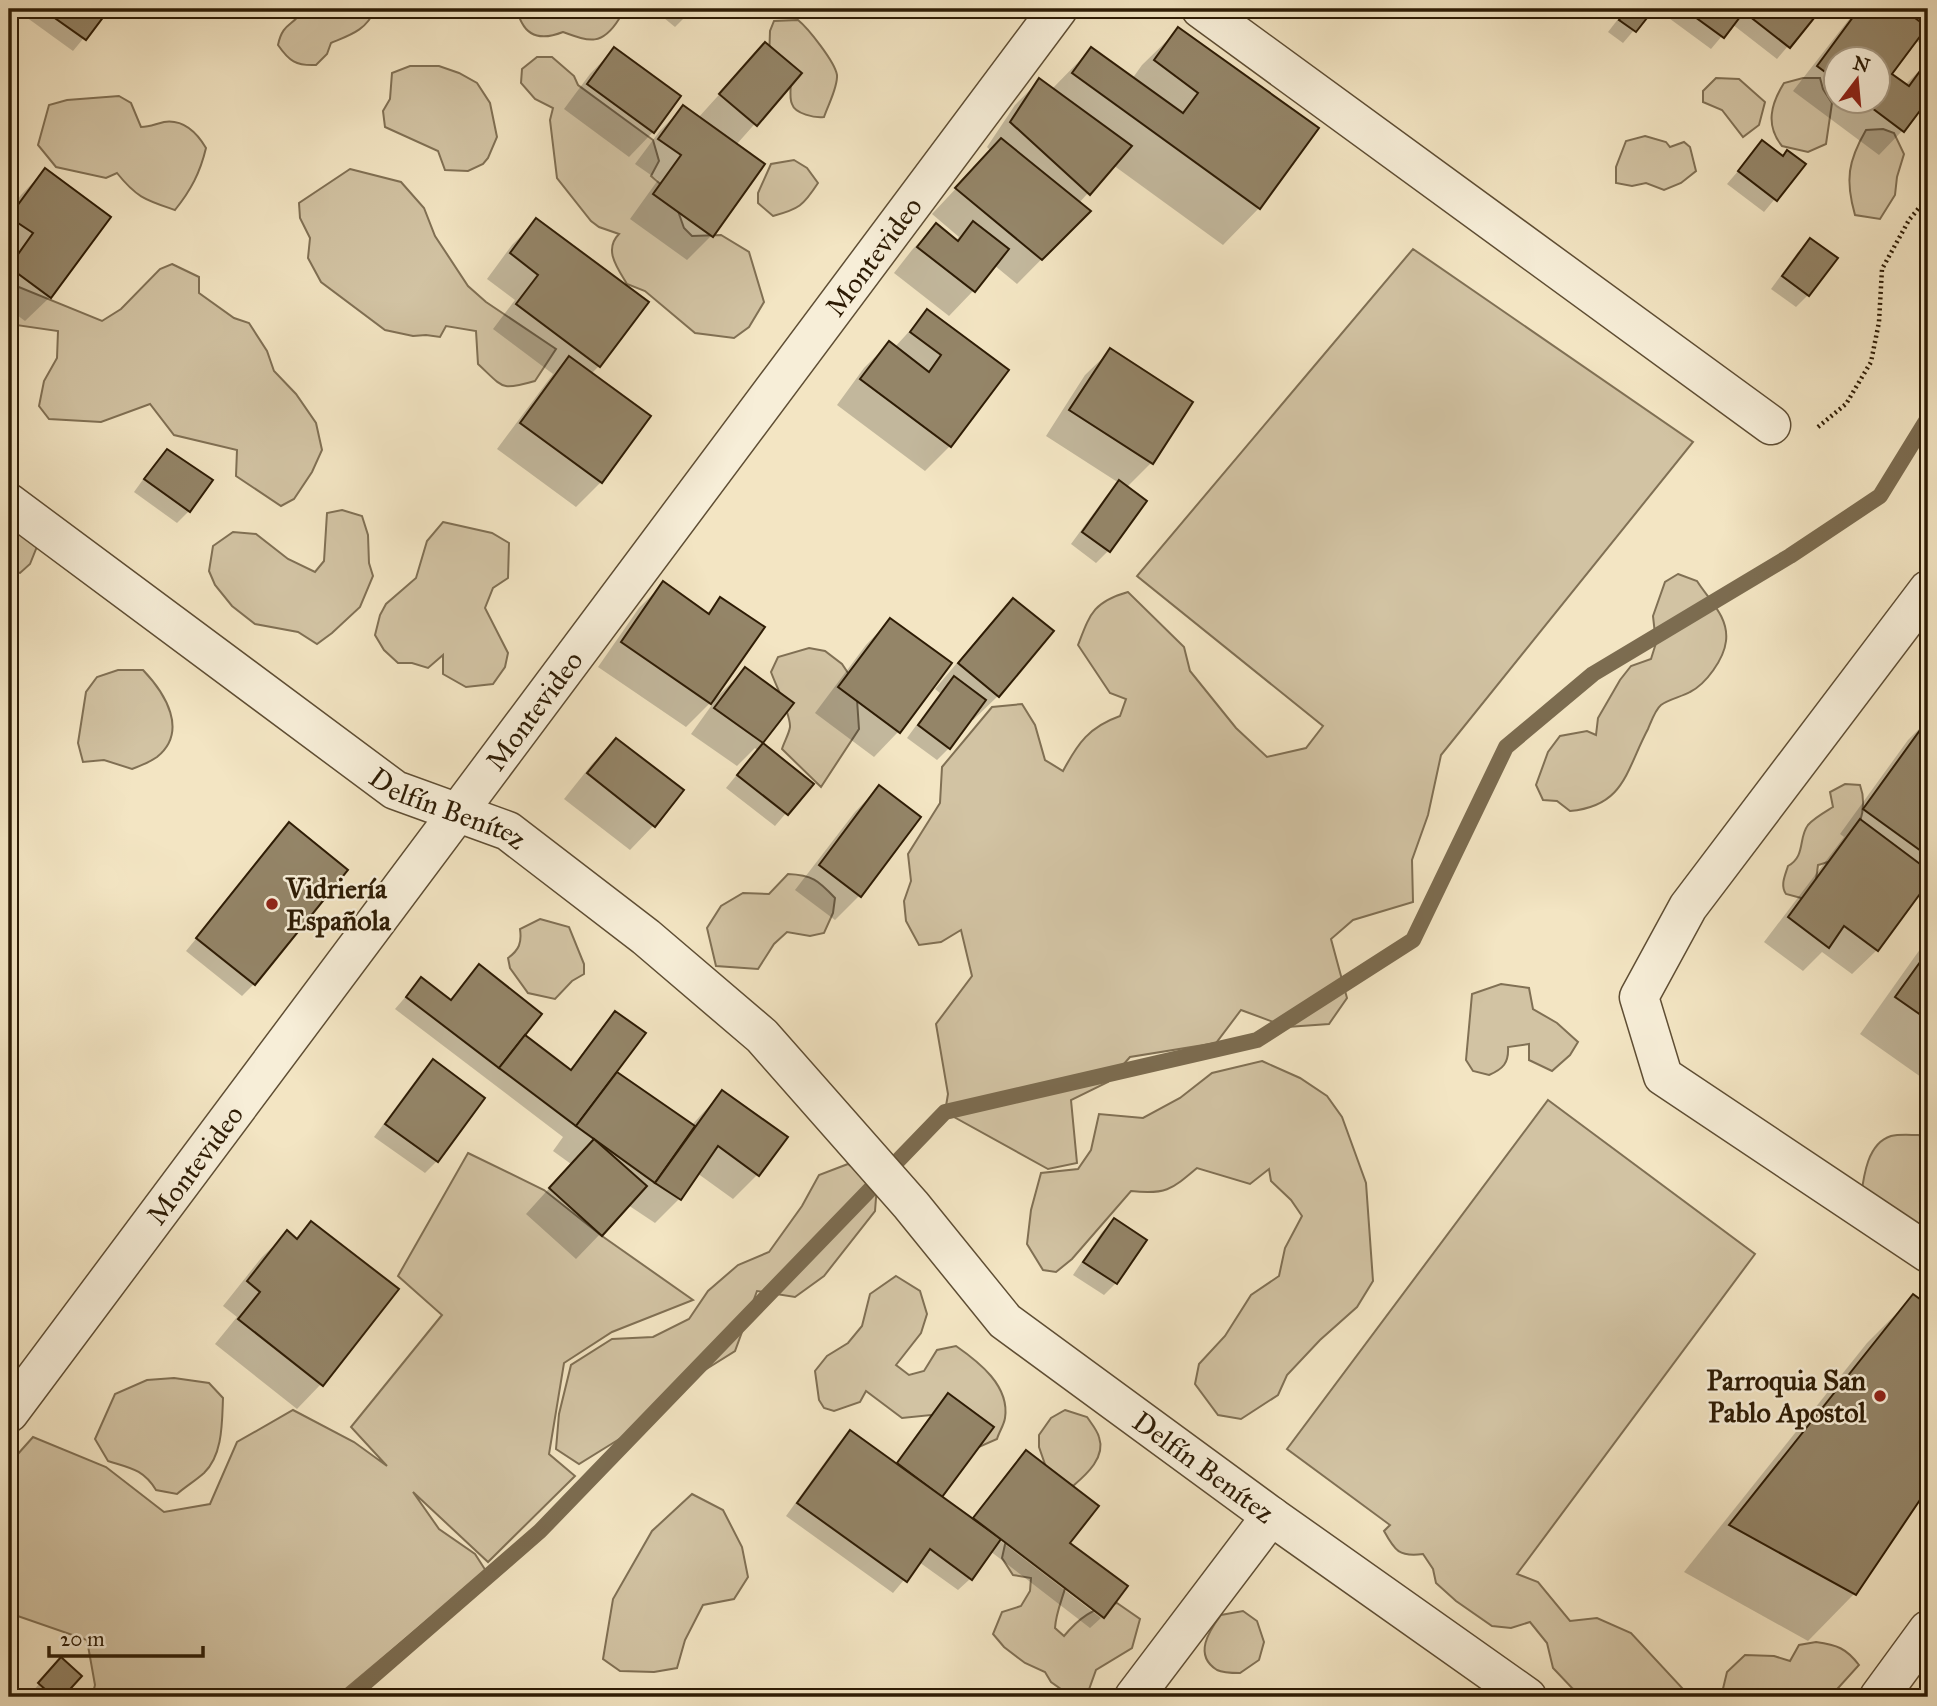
<svg xmlns="http://www.w3.org/2000/svg" width="1937" height="1706" font-family="'IM FELL Great Primer',serif">
	<style>
		.green { fill: #d2c3a3; stroke: #807054; stroke-width: 2 }
		.shadow { fill: #0003; fill-rule: evenodd }
		.lines { fill: none; stroke-linecap: round; stroke-linejoin: round }
		.stream { stroke: #7c6c50; stroke-width: 16 }
		.building { fill: #948568; stroke: #2e1c05; stroke-width: 2 }
		.minor-casing { stroke: #5f4e34; stroke-width: 41 }
		.path { stroke: #2e1c05; stroke-width: 4.5; stroke-dasharray: 2 3.5; stroke-linecap: butt }
		.minor { stroke: #f7eed8; stroke-width: 38 }
		.poi-dot { fill: #8f2418; stroke: #f7eed8; stroke-width: 2.5 }
		.labels { text-anchor: middle; stroke-width: 5; stroke-linejoin: round; paint-order: stroke }
		.street-label { font-size: 28px; fill: #2e1c05; stroke: #f7eed8 }
		.poi-label { font-size: 28px; font-weight: bold; fill: #2e1c05; stroke: #f7eed8; text-anchor: start }
	</style>
	<rect width="100%" height="100%" fill="#f3e5c3"/>
	<filter id="stains"><feTurbulence type="fractalNoise" baseFrequency=".00286" numOctaves="4"/><feColorMatrix values="0 0 0 0 .2 0 0 0 0 .09 0 0 0 0 .02 0 0 0 .5 -.17"/></filter>
	<radialGradient id="worn" r=".72"><stop offset=".6" stop-color="#630" stop-opacity="0"/><stop offset="1" stop-color="#630" stop-opacity=".3"/></radialGradient>
	<g class="green">
		<path d="M303 9H375C367 30 350 35 331 43L327 54 316 65C296 66 289 61 278 45 283 21 294 27 303 9Z"/>
		<path d="M512 9H612L619 19C602 46 590 42 563 32 548 38 531 40 522 23 518 16 519 12 512 9Z"/>
		<path d="M798 20C808 28 835 62 837 75 838 87 828 105 824 117 815 118 795 114 792 104 789 98 791 87 791 80L769 61 770 31 774 21Z"/>
		<path d="M537 57H552L574 76 578 85 653 140 659 161 651 176 672 194 684 228 692 236 721 235 749 252 764 302 749 327 734 338 695 333 645 291 627 284C618 269 603 250 619 234L599 227 591 221 557 178 550 120 553 108 535 99 521 83 522 69Z"/>
		<path d="M410 66H439L459 73 477 83 490 103 497 137 488 158 483 164 468 171 445 170 438 151 385 127 383 111 390 99 392 73Z"/>
		<path d="M1716 78 1739 79 1765 102 1759 125 1743 137 1722 110 1703 102V91Z"/>
		<path d="M1803 78H1820L1823 89 1832 103 1826 144 1808 152 1782 146C1765 125 1771 104 1784 83Z"/>
		<path d="M119 96 131 103 141 127C150 127 155 124 164 122 184 119 197 133 206 148 200 173 191 190 175 210 146 200 137 198 117 173L106 178 56 167 38 145 49 105 67 100Z"/>
		<path d="M1883 129 1894 133 1904 154 1897 177 1895 195 1880 219 1855 215C1845 180 1848 161 1866 130Z"/>
		<path d="M1645 136 1666 142 1670 147 1684 142 1690 147 1696 171 1681 183 1664 190 1646 183 1632 186 1616 183V167L1626 141Z"/>
		<path d="M794 160 807 168 818 183C803 206 799 209 773 216L758 203V193L771 164Z"/>
		<path d="M350 169 401 182 424 208 435 236 468 286 486 302 556 349 535 381C500 391 504 388 478 364L476 331 446 326 440 337 426 335 413 336 385 330 321 282 308 258 310 238 300 218 299 203Z"/>
		<path d="M1413 249 1693 442 1441 755 1428 815 1412 860 1413 902 1353 920 1331 939 1347 998 1329 1024 1287 1027 1241 1010 1216 1043 1130 1057 1108 1082 1071 1100 1077 1163 1048 1169 945 1112 948 1094 936 1024 972 976 961 930 941 942 919 945 906 921 904 901 911 881 908 854 940 803 942 767 992 707 1022 704 1035 725 1045 760 1063 771C1078 743 1089 727 1120 716L1126 699 1110 693 1078 645C1090 614 1093 602 1128 592L1184 647 1190 671 1236 728 1267 757 1306 748 1323 726 1137 576Z"/>
		<path d="M172 264 199 277V293L234 318 249 323 267 351 274 371 296 394 316 423 322 450 312 472 294 499 281 506 236 476 237 450 174 435 150 404 101 422 49 419 39 406 44 381 57 358 58 331 9 324V283L102 321 121 309 160 269Z"/>
		<path d="M342 510 362 516 368 535 369 563 373 576 360 607 332 633 317 644 298 632 255 624 232 606 215 585 209 571 213 546 233 532 256 534 288 559 315 572 324 561 327 513Z"/>
		<path d="M9 515 38 544 30 564 20 573 9 570Z"/>
		<path d="M443 522 492 533 509 543 508 578 493 588 485 608 508 653 505 667 493 684 466 687 443 674V655L428 668 412 663H398L384 650 375 635 380 615 386 604 416 578 427 541Z"/>
		<path d="M1678 574 1697 581C1709 600 1729 617 1726 641 1724 659 1706 684 1690 692 1681 697 1669 699 1661 705 1655 710 1651 722 1648 729 1626 770 1625 806 1570 811L1557 801 1543 800 1536 785 1548 752 1560 736 1587 731 1596 735 1598 718 1620 680 1631 666 1651 659 1656 643 1653 616 1665 582Z"/>
		<path d="M809 648 825 651 842 664 856 685 859 729 821 787 782 749C784 742 789 734 790 727 791 715 776 686 771 672L778 657Z"/>
		<path d="M118 670H143C165 693 189 731 157 757 150 762 140 766 132 769L104 760 83 762 78 743 86 692 97 677Z"/>
		<path d="M1845 784 1860 785C1869 809 1857 839 1839 857 1834 861 1824 863 1818 865L1815 887 1805 899 1786 894C1780 885 1785 876 1788 866 1806 856 1798 838 1808 825 1814 818 1825 812 1833 807L1830 792Z"/>
		<path d="M788 874C812 875 818 880 835 898L833 913 824 933 810 936 787 932 774 944 758 969 716 966 707 928 721 906 743 893 769 894Z"/>
		<path d="M540 919 569 927 584 964V974L572 981 555 999 528 993 510 968 508 958C519 950 522 943 520 929Z"/>
		<path d="M1501 984 1529 988 1533 1009 1557 1023 1578 1042 1570 1055 1552 1071 1529 1060V1044L1508 1047C1509 1063 1503 1069 1489 1075L1473 1071 1466 1060 1472 994Z"/>
		<path d="M1262 1061 1300 1078 1327 1096 1342 1117 1366 1183 1373 1281 1357 1307 1320 1340 1287 1375 1278 1395 1241 1419 1218 1415 1195 1384 1199 1364 1225 1336 1251 1295 1279 1276 1285 1248 1302 1216 1291 1200 1271 1181 1269 1169 1250 1184 1197 1168C1171 1190 1165 1195 1131 1191L1072 1259 1056 1272 1043 1270 1027 1244 1031 1210 1041 1173 1078 1169 1091 1150 1099 1114 1143 1118 1180 1098 1212 1073Z"/>
		<path d="M1548 1100 1755 1254 1517 1574 1538 1582 1570 1621 1597 1618 1631 1633 1684 1690 1683 1697H1587L1572 1688 1553 1668 1547 1643 1530 1622 1511 1628 1492 1626 1456 1601 1436 1583 1433 1569 1423 1554C1399 1557 1395 1551 1384 1531L1390 1525 1287 1449Z"/>
		<path d="M1918 1135 1928 1137V1254L1860 1204C1863 1183 1865 1144 1891 1136 1899 1134 1910 1135 1918 1135Z"/>
		<path d="M468 1153 544 1190 602 1236 693 1300 612 1332 564 1363 549 1454 575 1476 488 1562 413 1492 439 1529 475 1554 486 1571 336 1697H92L95 1685 87 1640 9 1613V1464L33 1437 106 1467 164 1512 210 1504 237 1442 293 1410 354 1442 387 1466 351 1427 442 1315 398 1276Z"/>
		<path d="M848 1164 877 1185 875 1211 824 1276 795 1297 757 1291 735 1351 700 1373 621 1438 579 1464 556 1449 559 1414 571 1365 612 1339 653 1337 689 1319 708 1291 738 1265 769 1252 802 1206 819 1175Z"/>
		<path d="M896 1276 920 1291 927 1314 921 1333 896 1365 909 1375 924 1371 937 1350 956 1346C979 1362 1010 1386 1005 1418 1004 1425 999 1432 997 1439L979 1447 945 1432 931 1415 902 1418 866 1391 860 1402 834 1411 824 1408 819 1400 815 1371 827 1356 848 1343 862 1326 870 1294Z"/>
		<path d="M174 1378 209 1383 223 1398C222 1422 223 1455 204 1473 195 1481 185 1487 177 1494L156 1490C143 1469 130 1468 108 1461L95 1439 115 1394 147 1380Z"/>
		<path d="M1065 1410 1087 1417C1091 1423 1097 1430 1099 1437 1106 1457 1087 1474 1073 1486L1047 1470 1039 1447V1435L1051 1418Z"/>
		<path d="M692 1494 723 1510 742 1547 748 1577 734 1599 703 1605 685 1640 677 1668 654 1672 620 1671 603 1659 613 1599 652 1531Z"/>
		<path d="M1008 1531 1068 1576C1065 1594 1056 1610 1055 1628L1064 1636C1079 1618 1093 1608 1117 1603L1140 1619 1132 1648 1096 1670 1087 1695 1068 1694 1051 1682 1045 1672 1025 1663 1004 1647 993 1634 1002 1612 1021 1606 1030 1591 1031 1578 1013 1575 1002 1558Z"/>
		<path d="M1243 1611 1257 1621 1264 1642 1259 1660 1240 1673C1233 1673 1223 1673 1217 1670 1193 1655 1209 1631 1221 1615Z"/>
		<path d="M1816 1642C1837 1645 1846 1648 1859 1665L1830 1697H1721L1727 1672 1745 1655 1774 1656 1790 1661 1799 1645Z"/>
	</g>
	<g class="shadow">
		<path d="M32 9H101L105 12 73 51 26 17Z"/>
		<path d="M653 9H693L675 27Z"/>
		<path d="M1626 9H1652L1623 43 1608 32Z"/>
		<path d="M1665 9H1772L1777 12 1780 9H1813L1817 12 1777 59 1732 24 1711 49 1662 13Z"/>
		<path d="M1857 9H1928V44L1925 47 1915 40 1890 74 1905 85 1928 62V97L1903 130 1879 155 1793 91ZM1836 60H1878V102H1836Z"/>
		<path d="M1179 29 1317 129 1259 208 1223 245 1113 165 1079 203 1089 211 1017 284 994 265 973 291 949 316 894 273 912 250 936 225 956 241 959 237 932 214 991 151 987 147 1015 105 1040 80 1052 89 1091 49 1132 79 1142 65Z"/>
		<path d="M765 44 800 73 736 145 712 235 687 260 630 219 658 180 635 164 659 132 683 107 698 118Z"/>
		<path d="M614 49 653 132 629 157 564 109 590 74Z"/>
		<path d="M1762 143 1782 157 1803 165 1764 212 1727 184Z"/>
		<path d="M45 170 50 297 25 321 9 309V211L21 195Z"/>
		<path d="M536 221 599 366 591 374 649 416 601 482 576 507 497 449 553 374 493 329 515 300 487 279 512 245Z"/>
		<path d="M1810 240 1808 295 1796 307 1771 289 1798 252Z"/>
		<path d="M927 312 1006 370 950 446 925 471 837 405 864 368 889 343 894 348Z"/>
		<path d="M1110 351 1190 403 1151 463 1126 488 1108 551 1096 563 1071 544 1107 495 1119 483 1046 436 1085 375Z"/>
		<path d="M167 451 189 511 177 523 134 492 155 463Z"/>
		<path d="M663 584 706 614 721 599 715 696 716 698 745 669 791 703 761 743 811 784 775 826 726 788 757 750 755 748 737 766 691 734 714 702 713 700 686 727 598 667 639 608Z"/>
		<path d="M1013 600 998 696 973 720 971 718 949 748 937 760 907 738 940 693 935 689 989 625Z"/>
		<path d="M890 620 949 664 898 732 874 757 815 713 866 645Z"/>
		<path d="M1928 720V898L1920 892 1877 950 1852 974 1822 952 1803 971 1764 942 1844 837 1840 834 1908 740Z"/>
		<path d="M616 740 654 825 630 850 564 799 592 764Z"/>
		<path d="M879 787 919 817 859 896 835 920 795 890 855 812Z"/>
		<path d="M289 825 254 984 242 996 186 951Z"/>
		<path d="M1928 938V1082L1860 1034Z"/>
		<path d="M479 967 522 1035 570 1070 604 1025 616 1013 608 1081 609 1082 691 1126 722 1092 758 1174 733 1199 697 1173 679 1199 655 1223 628 1205 576 1259 526 1214 571 1164 553 1151 563 1137 395 1009 421 979 449 1001Z"/>
		<path d="M433 1061 483 1098 437 1161 425 1173 374 1137 421 1073Z"/>
		<path d="M1114 1220 1144 1240 1116 1283 1104 1295 1073 1275 1102 1232Z"/>
		<path d="M311 1223 321 1384 297 1409 215 1344 237 1317 223 1306 262 1257 287 1233 295 1239Z"/>
		<path d="M1913 1297 1928 1307V1484L1854 1594 1808 1641 1684 1572 1867 1343Z"/>
		<path d="M948 1396 940 1497 972 1519 1014 1464 1026 1452 1068 1543 995 1532 993 1535 1101 1618 1090 1628 990 1551 970 1579 958 1590 919 1562 893 1593 786 1516 838 1444 850 1432 895 1464 936 1408Z"/>
		<path d="M49 1672 80 1676 61 1697H28Z"/>
	</g>
	<g class="lines">
		<path class="stream" d="M349 1697 540 1531 945 1112 1257 1040 1413 940 1506 747 1593 674 1790 556 1880 496 1928 418"/>
	</g>
	<g class="building">
		<path d="M42 9H104L107 12 86 40Z"/>
		<path d="M1627 9H1654L1636 32 1619 20Z"/>
		<path d="M1684 9H1746L1724 38Z"/>
		<path d="M1746 9H1775L1778 11 1780 9H1815L1819 12 1790 48 1744 12Z"/>
		<path d="M1859 9H1903L1927 27 1892 74 1909 86 1928 60V100L1904 132 1864 102H1878V60H1836V80L1817 66Z"/>
		<path d="M1178 27 1319 128 1260 209 1072 73 1091 47 1183 113 1198 93 1154 60Z"/>
		<path d="M765 42 802 73 757 126 719 94Z"/>
		<path d="M614 47 681 96 654 133 587 84Z"/>
		<path d="M1039 78 1132 146 1090 195 1010 122Z"/>
		<path d="M683 105 765 164 713 237 653 194 681 155 658 139Z"/>
		<path d="M1001 138 1091 211 1042 260 955 188Z"/>
		<path d="M1762 140 1783 156 1787 150 1806 164 1777 201 1738 171Z"/>
		<path d="M45 168 111 217 51 298 9 267 33 233 9 217Z"/>
		<path d="M536 218 649 302 600 367 516 304 538 275 510 253Z"/>
		<path d="M973 221 1009 249 975 292 917 247 936 223 958 241Z"/>
		<path d="M1810 238 1838 258 1809 296 1782 276Z"/>
		<path d="M927 309 1009 370 951 447 860 379 889 341 929 372 941 355 910 332Z"/>
		<path d="M1110 348 1193 402 1153 464 1069 410Z"/>
		<path d="M569 356 651 416 602 483 520 423Z"/>
		<path d="M167 449 213 480 190 512 144 479Z"/>
		<path d="M1119 480 1147 501 1110 552 1082 532Z"/>
		<path d="M663 581 709 614 720 597 765 627 711 704 621 642Z"/>
		<path d="M1013 598 1054 631 999 697 958 663Z"/>
		<path d="M890 618 952 663 900 733 838 687Z"/>
		<path d="M745 667 794 703 763 743 714 708Z"/>
		<path d="M954 676 986 700 950 749 918 725Z"/>
		<path d="M1928 719V856L1863 809Z"/>
		<path d="M616 738 684 790 655 827 587 773Z"/>
		<path d="M763 743 814 784 788 815 737 775Z"/>
		<path d="M879 785 921 817 861 897 819 865Z"/>
		<path d="M1860 819 1928 870V883L1878 951 1844 926 1829 948 1788 917Z"/>
		<path d="M289 822 348 870 255 985 196 938Z"/>
		<path d="M1928 951V1020L1895 997Z"/>
		<path d="M479 964 542 1014 499 1068 406 997 421 977 451 1000Z"/>
		<path d="M615 1011 646 1033 576 1126 499 1068 525 1035 571 1070Z"/>
		<path d="M433 1059 485 1098 438 1162 385 1124Z"/>
		<path d="M617 1072 695 1126 655 1183 576 1126Z"/>
		<path d="M722 1090 788 1137 759 1176 718 1146 681 1200 655 1183Z"/>
		<path d="M594 1139 647 1186 602 1236 549 1188Z"/>
		<path d="M1114 1218 1147 1240 1117 1284 1083 1262Z"/>
		<path d="M311 1221 399 1289 323 1386 238 1319 260 1292 247 1281 287 1230 297 1239Z"/>
		<path d="M1913 1294 1928 1305V1488L1856 1595 1729 1525Z"/>
		<path d="M948 1393 994 1427 942 1497 897 1463Z"/>
		<path d="M850 1430 1001 1539 972 1580 930 1549 907 1582 797 1503Z"/>
		<path d="M1026 1450 1099 1506 1070 1543 1128 1586 1104 1618 973 1518Z"/>
		<path d="M61 1657 82 1676 63 1697H54L38 1683Z"/>
	</g>
	<g class="lines">
		<g class="minor-casing">
			<g id="minor">
				<path d="M1201 9 1771 425"/>
				<path id="s1" d="M9 503 395 790 508 831 646 937 762 1036 911 1205 1005 1321 1271 1516 1527 1697"/>
				<path d="M1928 590 1688 907 1639 997 1663 1076 1928 1253"/>
				<path id="s2" d="M9 1413 1058 9"/>
				<path d="M1134 1697 1271 1516"/>
				<path d="M1879 1697 1928 1630"/>
			</g>
		</g>
		<path class="path" d="M1818 427 1846 404 1871 362 1879 322 1882 269 1909 220 1928 197"/>
		<use href="#minor" class="minor"/>
	</g>
	<g class="poi-dot">
		<circle cx="272" cy="904" r="7"/>
		<circle cx="1880" cy="1396" r="7"/>
	</g>
	<g class="labels">
		<g class="street-label">
			<text dy="10" stroke="none"><textPath href="#s2" startOffset="1444">Montevideo</textPath></text>
			<text dy="10" stroke="none"><textPath href="#s2" startOffset="877">Montevideo</textPath></text>
			<text dy="10" stroke="none"><textPath href="#s1" startOffset="537">Delfín Benítez</textPath></text>
			<text dy="10" stroke="none"><textPath href="#s2" startOffset="310">Montevideo</textPath></text>
			<text dy="10" stroke="none"><textPath href="#s1" startOffset="1549">Delfín Benítez</textPath></text>
		</g>
		<g class="poi-label">
			<text x="286" y="898">Vidriería<tspan x="286" dy="32">Española</tspan></text>
			<text x="1866" y="1390" text-anchor="end">Parroquia San<tspan x="1866" dy="32">Pablo Apostol</tspan></text>
		</g>
	</g>
	<rect width="1937" height="1706" fill="none" stroke="#f3e5c3" stroke-width="35"/>
	<rect x="10" y="10" width="1916" height="1685" fill="none" stroke="#2e1c05" stroke-width="3.5"/>
	<rect x="18" y="18" width="1902" height="1671" fill="none" stroke="#2e1c05" stroke-width="2"/>
	<g transform="translate(1857 80) rotate(16)"><circle r="33" fill="#f7eed8" stroke="#a79a84" stroke-width="2"/>
	<path d="M0-5L12 26L0 18L-12 26Z" fill="#8f2418"/>
	<text y="-10" font-size="19" font-weight="bold" text-anchor="middle" fill="#2e1c05">N</text>
	</g>
	<path d="M49 1646v10h154v-10" fill="none" stroke="#2e1c05" stroke-width="3.5"/>
	<text x="60" y="1646" font-size="21" fill="#2e1c05" stroke="#f7eed8" stroke-width="5" paint-order="stroke">20 m</text>
	<rect width="100%" height="100%" filter="url(#stains)"/>
	<rect width="100%" height="100%" fill="url(#worn)"/>
</svg>
